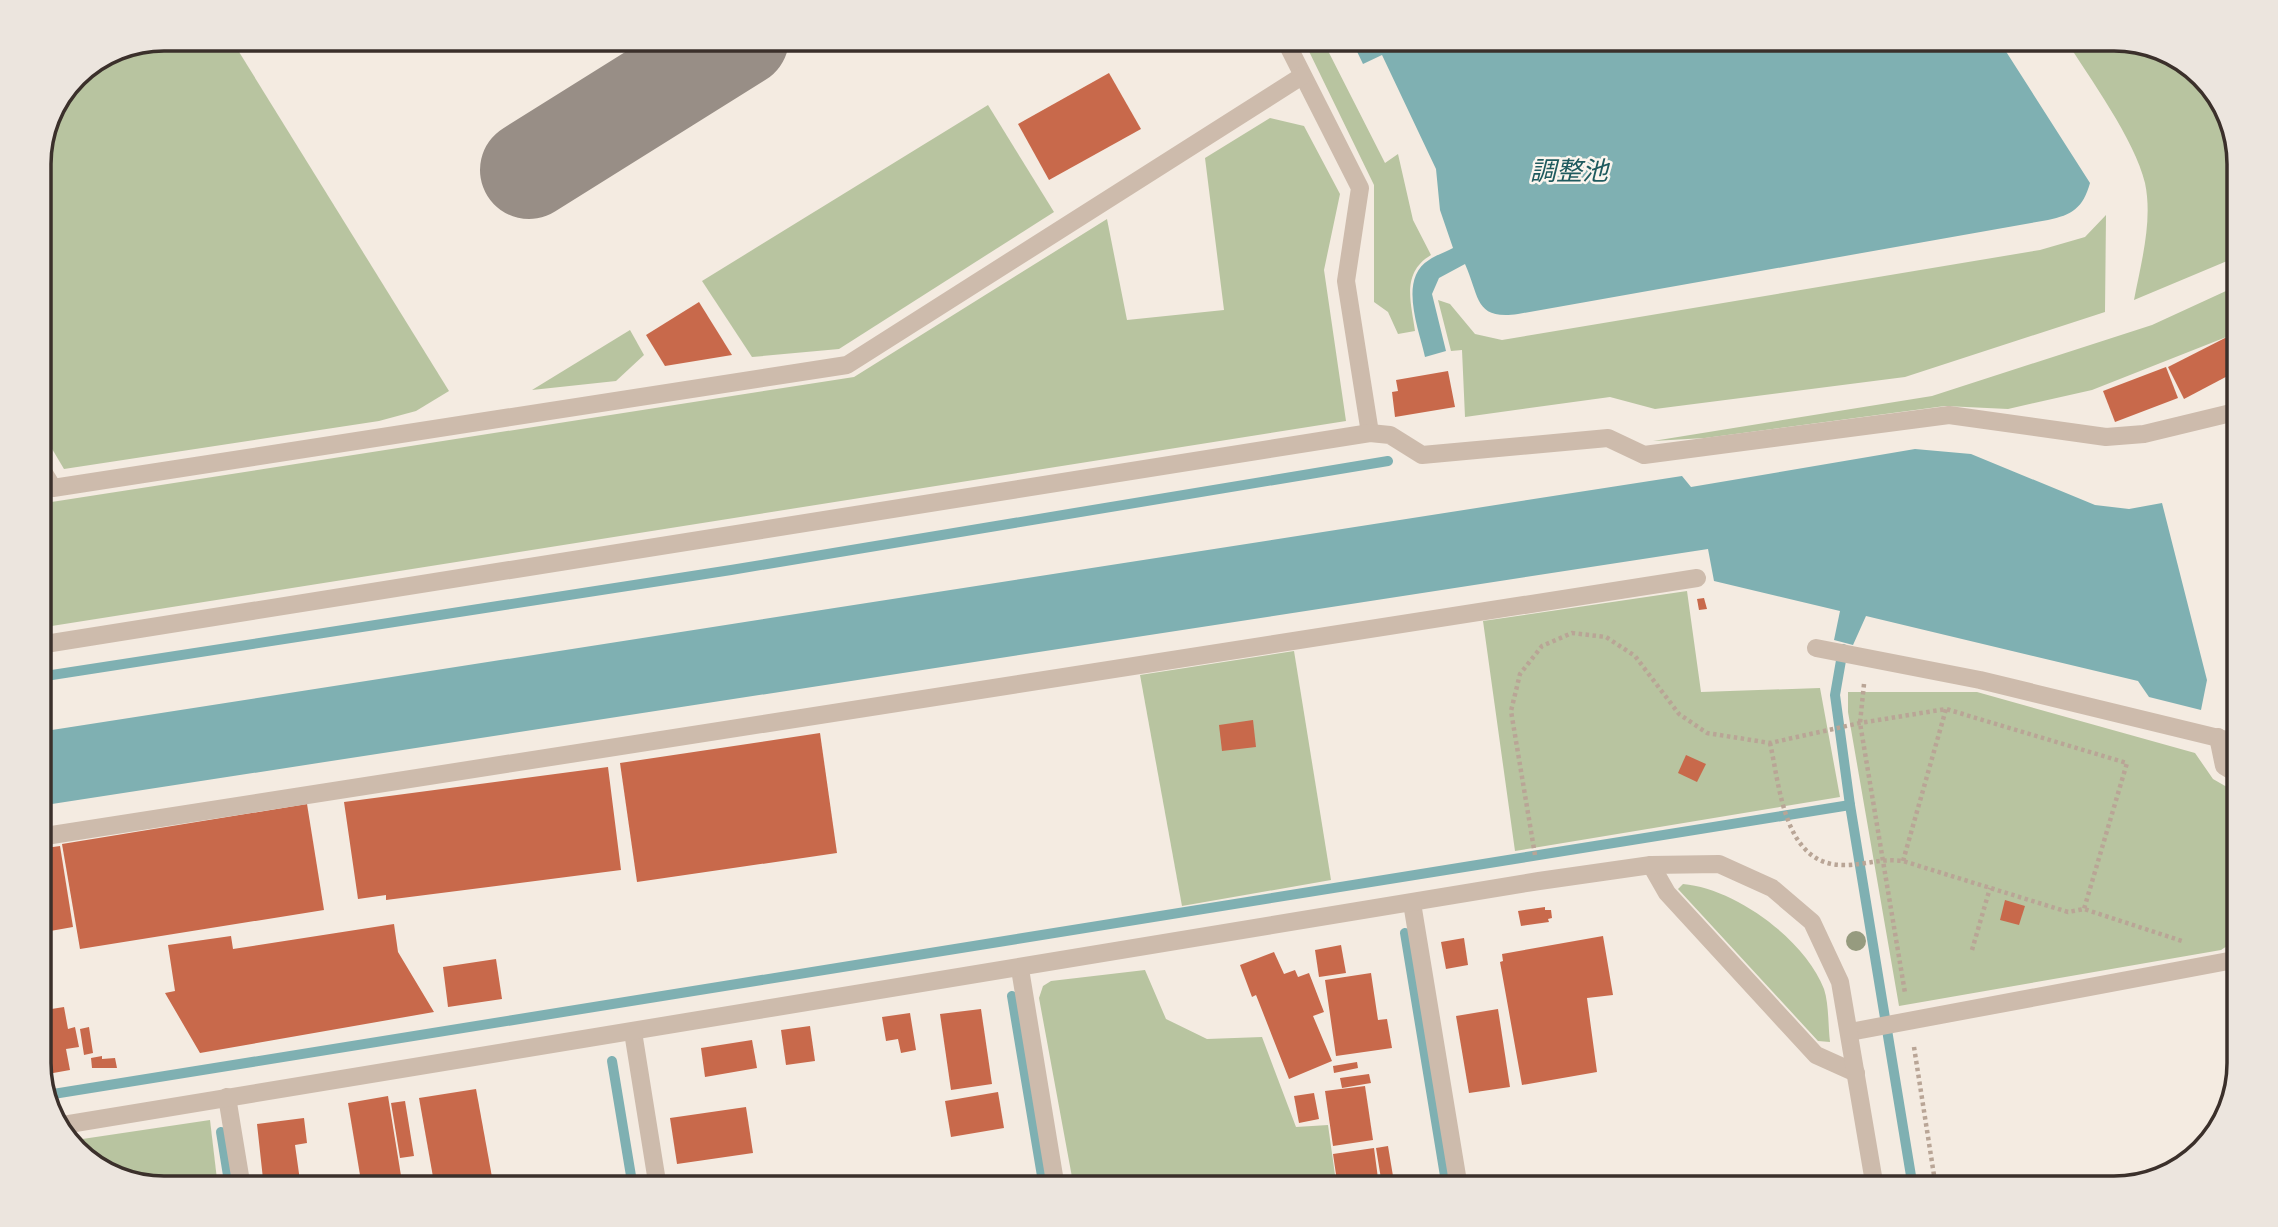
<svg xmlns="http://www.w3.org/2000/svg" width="2278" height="1227" font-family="Raleway,'Noto Sans JP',sans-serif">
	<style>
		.green { fill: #b8c4a0 }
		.water { fill: #7fb0b2 }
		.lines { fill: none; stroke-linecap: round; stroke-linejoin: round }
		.stream { stroke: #7fb0b2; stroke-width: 10 }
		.taxiway { stroke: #988e86; stroke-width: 98 }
		.building { fill: #c8694b }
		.path { stroke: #b9a596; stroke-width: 4.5; stroke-dasharray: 3.5 3.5; stroke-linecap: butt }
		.minor { stroke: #cdbbac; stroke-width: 18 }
		.tree { fill: #969b7f }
		.labels { text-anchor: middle; stroke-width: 5; stroke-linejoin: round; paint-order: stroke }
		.water-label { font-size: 26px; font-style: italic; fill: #1f5a5e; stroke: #fbf5ee }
		.rim { fill: none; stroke: #3b302b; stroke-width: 3.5 }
	</style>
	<rect width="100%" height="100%" fill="#f4ebe1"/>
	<g class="green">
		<path d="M163 39H231L449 391 416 411 379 421 64 469 39 427V156L75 75 116 48Z"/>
		<path d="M1303 39H1322L1385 163 1398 154 1413 220 1431 255C1401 273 1411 302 1415 331L1398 334 1388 312 1374 302V185Z"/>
		<path d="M2065 39H2115L2170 52 2217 93 2239 156V256L2134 300C2141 263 2153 221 2145 183 2135 140 2089 77 2065 39Z"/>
		<path d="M988 105 1054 212 839 349 752 357 702 281Z"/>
		<path d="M1270 118 1304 126 1340 194 1324 270 1346 421 39 628V494L45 503 854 377 1107 219 1127 320 1224 310 1205 158Z"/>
		<path d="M2106 215 2105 312 1905 377 1655 409 1610 397 1465 417 1462 350 1451 351 1438 300 1450 304 1475 334 1502 340 2040 250 2085 237Z"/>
		<path d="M2239 285V342L2234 334 2092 390 2008 409 1945 406 1705 438 1653 441 1932 396 2152 325Z"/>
		<path d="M630 330 644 355 616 381 532 390Z"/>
		<path d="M1687 591 1701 692 1820 688 1840 797 1515 851 1483 621Z"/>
		<path d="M1294 651 1331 880 1182 906 1140 675Z"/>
		<path d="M1848 692H1977L2195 753 2213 779 2239 794V938L2221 950 1899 1006 1848 712Z"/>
		<path d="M1683 884C1734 888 1805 939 1824 989 1829 1004 1828 1026 1830 1042L1818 1041 1678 889Z"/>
		<path d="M1145 970 1166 1019 1207 1039 1262 1037 1296 1127 1328 1125 1336 1182 1296 1188H1074L1039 998 1043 986 1051 981Z"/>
		<path d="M210 1120 218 1188H163L108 1175 69 1141Z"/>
	</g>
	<g class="water">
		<path d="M1351 39H1998L2090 183C2083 208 2072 215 2048 220L1518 314C1474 320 1480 297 1465 264L1439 278 1432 294 1446 351 1425 357C1419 329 1398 279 1429 260 1436 255 1446 252 1453 248L1440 210 1436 169 1382 55 1363 64Z"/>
		<path d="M1915 449 1971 454 2095 505 2129 509 2162 503 2207 680 2201 710 2149 697 2138 681 1866 616 1853 645 1834 640 1840 611 1714 581 1708 549 39 806V732L1682 476 1691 487Z"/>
	</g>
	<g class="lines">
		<g class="stream">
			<path d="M1843 649 1835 695 1850 805 1913 1188"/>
			<path d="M39 677 731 570 1388 461"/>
			<path d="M1405 933 1447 1188"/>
			<path d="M1012 996 1044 1188"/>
			<path d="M612 1061 633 1188"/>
			<path d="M47 1095 1850 805"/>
			<path d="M221 1132 230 1188"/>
		</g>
		<path class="taxiway" d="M529 170 740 38"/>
	</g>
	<g class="building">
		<path d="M1109 73 1141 129 1049 180 1018 124Z"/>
		<path d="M699 302 732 355 665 366 646 335Z"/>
		<path d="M2227 337 2239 361V370L2184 399 2168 367Z"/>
		<path d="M2166 367 2178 398 2115 422 2103 391Z"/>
		<path d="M1448 371 1455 407 1395 417 1392 392 1398 391 1396 380Z"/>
		<path d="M1704 598 1707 609 1699 610 1697 599Z"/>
		<path d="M1253 720 1256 747 1222 751 1219 725Z"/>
		<path d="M820 733 837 853 637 882 620 763Z"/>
		<path d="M1686 755 1706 764 1697 782 1678 773Z"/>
		<path d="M608 767 621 870 386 900V895L358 899 344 802Z"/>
		<path d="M307 804 324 910 80 949 62 844Z"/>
		<path d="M60 846 73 927 39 933V849Z"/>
		<path d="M2005 900 2025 906 2019 925 2000 920Z"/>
		<path d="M1545 907V910H1551L1552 918 1548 919 1549 922 1521 926 1518 911Z"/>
		<path d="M394 924 398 952 434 1012 200 1053 165 993 175 991 168 945 231 936 233 949Z"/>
		<path d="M1603 936 1613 995 1587 998 1597 1072 1522 1085 1500 962 1503 961 1502 954Z"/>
		<path d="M1464 938 1468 965 1446 969 1441 942Z"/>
		<path d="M1341 945 1346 973 1319 977 1315 950Z"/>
		<path d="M1274 952 1284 974 1295 970 1298 977 1309 973 1324 1012 1313 1016 1332 1061 1289 1079 1256 995 1252 997 1240 965Z"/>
		<path d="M496 959 502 999 448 1007 443 967Z"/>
		<path d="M1371 973 1378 1020 1387 1019 1392 1048 1336 1056 1325 980Z"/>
		<path d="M64 1007 68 1029 75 1027 79 1047 66 1049 70 1070 42 1075 39 1011Z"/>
		<path d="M981 1009 992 1084 951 1090 940 1014Z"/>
		<path d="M1498 1009 1510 1087 1469 1093 1456 1016Z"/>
		<path d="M910 1013 916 1050 901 1053 898 1039 886 1041 882 1017Z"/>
		<path d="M810 1026 815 1061 786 1065 781 1030Z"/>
		<path d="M89 1027 93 1053 84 1055 80 1029Z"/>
		<path d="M752 1040 757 1068 705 1077 701 1048Z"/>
		<path d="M102 1056V1059L115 1058 117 1068H92L91 1058Z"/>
		<path d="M1357 1062 1358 1068 1334 1073 1333 1066Z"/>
		<path d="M1369 1074 1371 1083 1342 1088 1340 1078Z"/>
		<path d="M1365 1086 1373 1140 1333 1146 1325 1091Z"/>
		<path d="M476 1089 494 1188H435L419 1098Z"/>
		<path d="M998 1092 1004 1128 951 1137 945 1101Z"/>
		<path d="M1314 1093 1319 1119 1299 1123 1294 1096Z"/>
		<path d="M388 1096 403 1188H368L362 1187 348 1103Z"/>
		<path d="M405 1101 414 1156 400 1158 391 1103Z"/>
		<path d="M746 1107 753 1153 677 1164 670 1118Z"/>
		<path d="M304 1118 307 1143 295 1145 301 1188H264L257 1124Z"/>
		<path d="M1388 1146 1395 1188H1338L1333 1154 1374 1148 1379 1186 1382 1185 1376 1148Z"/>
		<path d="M1437 1181 1442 1188H1401V1187Z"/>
	</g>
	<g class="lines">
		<g class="path">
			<path d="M1864 684 1860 723 1905 993"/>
			<path d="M1770 743C1780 787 1784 866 1844 865 1866 865 1880 858 1903 861L2068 912 2084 909 2182 941"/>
			<path d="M1535 855 1511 711 1520 674 1542 646 1572 633 1606 637 1635 656 1679 714 1707 733 1770 743 1860 723 1946 709 2127 763 2084 909"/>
			<path d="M1903 861 1946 709"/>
			<path d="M1972 950 1990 888"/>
			<path d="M1914 1047 1936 1188"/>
		</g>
		<g class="minor">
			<path d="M1284 38 1360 188 1346 281 1370 433"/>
			<path d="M39 465 53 488 847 365 1302 76"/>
			<path d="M39 645 1370 433 1390 435 1422 455 1608 438 1644 455 1949 415 2106 437 2144 434 2235 412"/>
			<path d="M1816 648 1980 680 2239 743"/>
			<path d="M2218 737 2224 766 2239 775"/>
			<path d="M39 837 1697 578"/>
			<path d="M1651 865 1667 893 1816 1055 1856 1073"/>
			<path d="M1412 903 1459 1188"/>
			<path d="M1020 969 1056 1188"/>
			<path d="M633 1032 658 1188"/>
			<path d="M1850 1032 2239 959"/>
			<path d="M227 1097 242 1188"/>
			<path d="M57 1126 1539 881 1651 865 1719 864 1772 888 1812 922 1840 982 1875 1188"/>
		</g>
	</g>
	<circle class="tree" cx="1856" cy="941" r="10"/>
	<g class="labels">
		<g class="water-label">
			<text x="1569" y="180">調整池</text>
		</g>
	</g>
	<path d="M0 0H2278V1227H0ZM164 51H2114A113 113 0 0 1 2227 164V1063A113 113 0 0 1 2114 1176H164A113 113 0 0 1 51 1063V164A113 113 0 0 1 164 51Z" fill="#ece5de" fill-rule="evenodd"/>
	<path class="rim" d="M164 51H2114A113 113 0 0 1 2227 164V1063A113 113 0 0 1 2114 1176H164A113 113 0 0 1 51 1063V164A113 113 0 0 1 164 51Z"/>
</svg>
